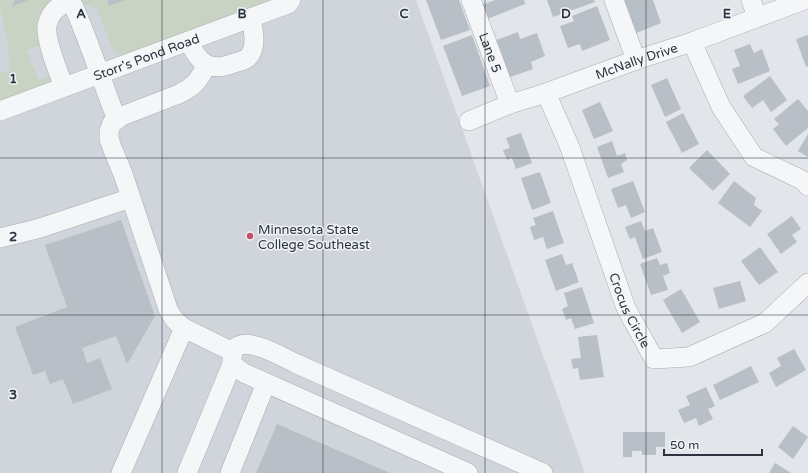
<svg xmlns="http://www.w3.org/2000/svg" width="808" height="473" font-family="'Varela Round',sans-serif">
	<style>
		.built { fill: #d0d5db }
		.green { fill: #c9d3c4 }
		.building { fill: #b9bfc6 }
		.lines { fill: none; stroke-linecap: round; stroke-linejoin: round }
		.minor-casing { stroke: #a7acb3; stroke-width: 20 }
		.minor { stroke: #f4f6f8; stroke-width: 19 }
		.grid { fill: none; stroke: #2b3440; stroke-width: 1; stroke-opacity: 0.55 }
		.poi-dot { fill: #c6506a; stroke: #f1f4f7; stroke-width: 1.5 }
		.labels { text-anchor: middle; stroke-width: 3; stroke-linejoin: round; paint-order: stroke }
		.street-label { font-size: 13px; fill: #2b3440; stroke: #f1f4f7 }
		.poi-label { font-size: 13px; fill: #2b3440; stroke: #f1f4f7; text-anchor: start }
		.grid-label { font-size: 13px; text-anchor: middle; font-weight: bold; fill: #2b3440; stroke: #f1f4f7; stroke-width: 3; stroke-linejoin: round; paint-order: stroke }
	</style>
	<rect width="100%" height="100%" fill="#e2e5e9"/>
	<path class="built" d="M0 0H416L585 473H0Z"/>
	<g class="green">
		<path d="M0 0H49L38 32 42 44 26 51 39 80 52 75 51 84 0 103V72L10 71 7 39 0 8Z"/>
		<path d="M75 0H276L126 57 113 50 97 9Z"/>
	</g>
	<g class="building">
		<path d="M15 0H28L12 7Z"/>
		<path d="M107 0H125L109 6Z"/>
		<path d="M426 0H459L470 30 441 40Z"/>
		<path d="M495 0H524L525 4 487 19 482 5Z"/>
		<path d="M547 0H594L595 2 553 17Z"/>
		<path d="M621 0H653L661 23 634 34Z"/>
		<path d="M597 6 610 40 582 51 580 44 568 48 560 26 574 21 572 16Z"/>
		<path d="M518 32 520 39 537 33 545 56 531 62 533 69 507 78 494 41Z"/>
		<path d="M472 35 490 86 462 96 443 46Z"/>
		<path d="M808 35V66L806 67 796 39Z"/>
		<path d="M750 44 754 53 762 49 770 71 738 84 732 69 740 66 734 50Z"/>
		<path d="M770 76 787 100 771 112 763 100 752 108 743 96Z"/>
		<path d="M667 78 681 109 665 117 651 85Z"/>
		<path d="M798 99 808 111V128L786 146 773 129 779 124 774 119Z"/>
		<path d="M600 102 613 131 594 139 582 110Z"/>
		<path d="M683 113 699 144 682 153 666 122Z"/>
		<path d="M521 133 532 163 516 169 512 158 507 160 503 150 510 148 506 138Z"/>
		<path d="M808 134V157L798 151Z"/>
		<path d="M612 141 617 156 625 153 627 160 621 164 624 172 608 178 597 147Z"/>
		<path d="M707 150 730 174 713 191 689 168Z"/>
		<path d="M540 172 551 203 532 210 521 178Z"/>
		<path d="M633 181 645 212 631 218 626 205 618 208 611 189Z"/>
		<path d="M734 181 756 198 754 205 762 211 750 227 718 203Z"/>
		<path d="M553 211 564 243 547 249 543 237 534 240 530 227 536 225 533 218Z"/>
		<path d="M792 216 801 229 792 235 797 242 781 254 767 234Z"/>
		<path d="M121 220 155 316 127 364 116 336 82 348 87 363 100 358 112 389 73 404 63 379 50 384 45 371 33 375 15 327 67 307 45 245Z"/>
		<path d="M641 221 645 231 653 228 662 252 643 259 635 237 630 239 625 227Z"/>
		<path d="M760 247 778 272 759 285 741 261Z"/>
		<path d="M562 254 566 265 572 263 579 282 556 291 545 260Z"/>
		<path d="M657 258 660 265 667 263 670 273 663 276 668 290 651 295 640 264Z"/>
		<path d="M740 281 746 301 719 309 713 288Z"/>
		<path d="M582 287 594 323 575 329 571 318 566 320 562 309 568 306 564 293Z"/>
		<path d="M681 289 700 322 682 333 663 300Z"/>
		<path d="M597 335 604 377 580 380 578 368 573 369 571 359 581 358 578 337Z"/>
		<path d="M794 349 806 370 776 387 769 373 781 366 777 358Z"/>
		<path d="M751 366 759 382 720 400 713 385Z"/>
		<path d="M706 387 715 406 708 409 713 419 699 426 696 418 684 423 678 410 690 405 686 396Z"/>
		<path d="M277 424 390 473H256Z"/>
		<path d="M793 426 808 437 793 459 778 447Z"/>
		<path d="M623 432H665V447H656V455H642V451H632V457H623Z"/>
		<path d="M775 463 791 473H769Z"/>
	</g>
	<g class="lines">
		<g class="minor-casing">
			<g id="minor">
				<path id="s1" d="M471 0 510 104"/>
				<path d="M614 0 636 60"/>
				<path d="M751 0 757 17"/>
				<path d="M189 41C198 63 210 73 234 63 238 62 242 61 246 59 258 50 254 30 250 18"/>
				<path d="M692 42 721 107 754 157 802 180 808 186"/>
				<path d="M207 65C198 81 195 86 179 94L122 116 112 123 109 131V139L113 150 123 174 168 309C173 318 176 323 184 328L233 352"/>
				<path d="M64 87C59 74 45 39 47 26 49 15 56 7 66 3L74 7C90 44 102 82 117 120"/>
				<path id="s2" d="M546 93 569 145 626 308 654 359 689 357 765 323 808 283"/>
				<path id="s3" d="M0 111 288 4 291 0"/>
				<path id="s4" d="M469 121 510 104 546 93 636 60 692 42 804 0"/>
				<path d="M0 238 37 229 131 198"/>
				<path d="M232 364 244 373 468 473"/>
				<path d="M121 473 184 328"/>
				<path d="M187 473 232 364C232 361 232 355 233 352 240 331 286 359 297 364L543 473"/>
				<path d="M230 473 266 383"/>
			</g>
		</g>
		<use href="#minor" class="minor"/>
	</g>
	<path class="grid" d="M162 0V473M323 0V473M485 0V473M646 0V473M0 158H808M0 315H808"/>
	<circle class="poi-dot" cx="250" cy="236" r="4"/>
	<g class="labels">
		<g class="street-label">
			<text dy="5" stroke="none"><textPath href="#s1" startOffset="56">Lane 5</textPath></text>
			<text dy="5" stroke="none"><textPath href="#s3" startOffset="156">Storr's Pond Road</textPath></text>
			<text dy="5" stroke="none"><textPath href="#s4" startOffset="178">McNally Drive</textPath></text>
			<text dy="5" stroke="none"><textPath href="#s2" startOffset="233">Crocus Circle</textPath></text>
		</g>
		<g class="poi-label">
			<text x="258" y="234">Minnesota State<tspan x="258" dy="15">College Southeast</tspan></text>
		</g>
	</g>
	<g class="grid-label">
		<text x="81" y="18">A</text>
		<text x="242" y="18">B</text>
		<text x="404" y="18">C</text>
		<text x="566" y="18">D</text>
		<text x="727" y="18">E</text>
		<text x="13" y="83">1</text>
		<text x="13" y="241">2</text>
		<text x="13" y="399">3</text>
	</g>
	<path d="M664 449v6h98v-6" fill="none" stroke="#2b3440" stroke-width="2"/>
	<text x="670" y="449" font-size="12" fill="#2b3440" stroke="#f1f4f7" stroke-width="3" paint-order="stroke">50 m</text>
</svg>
